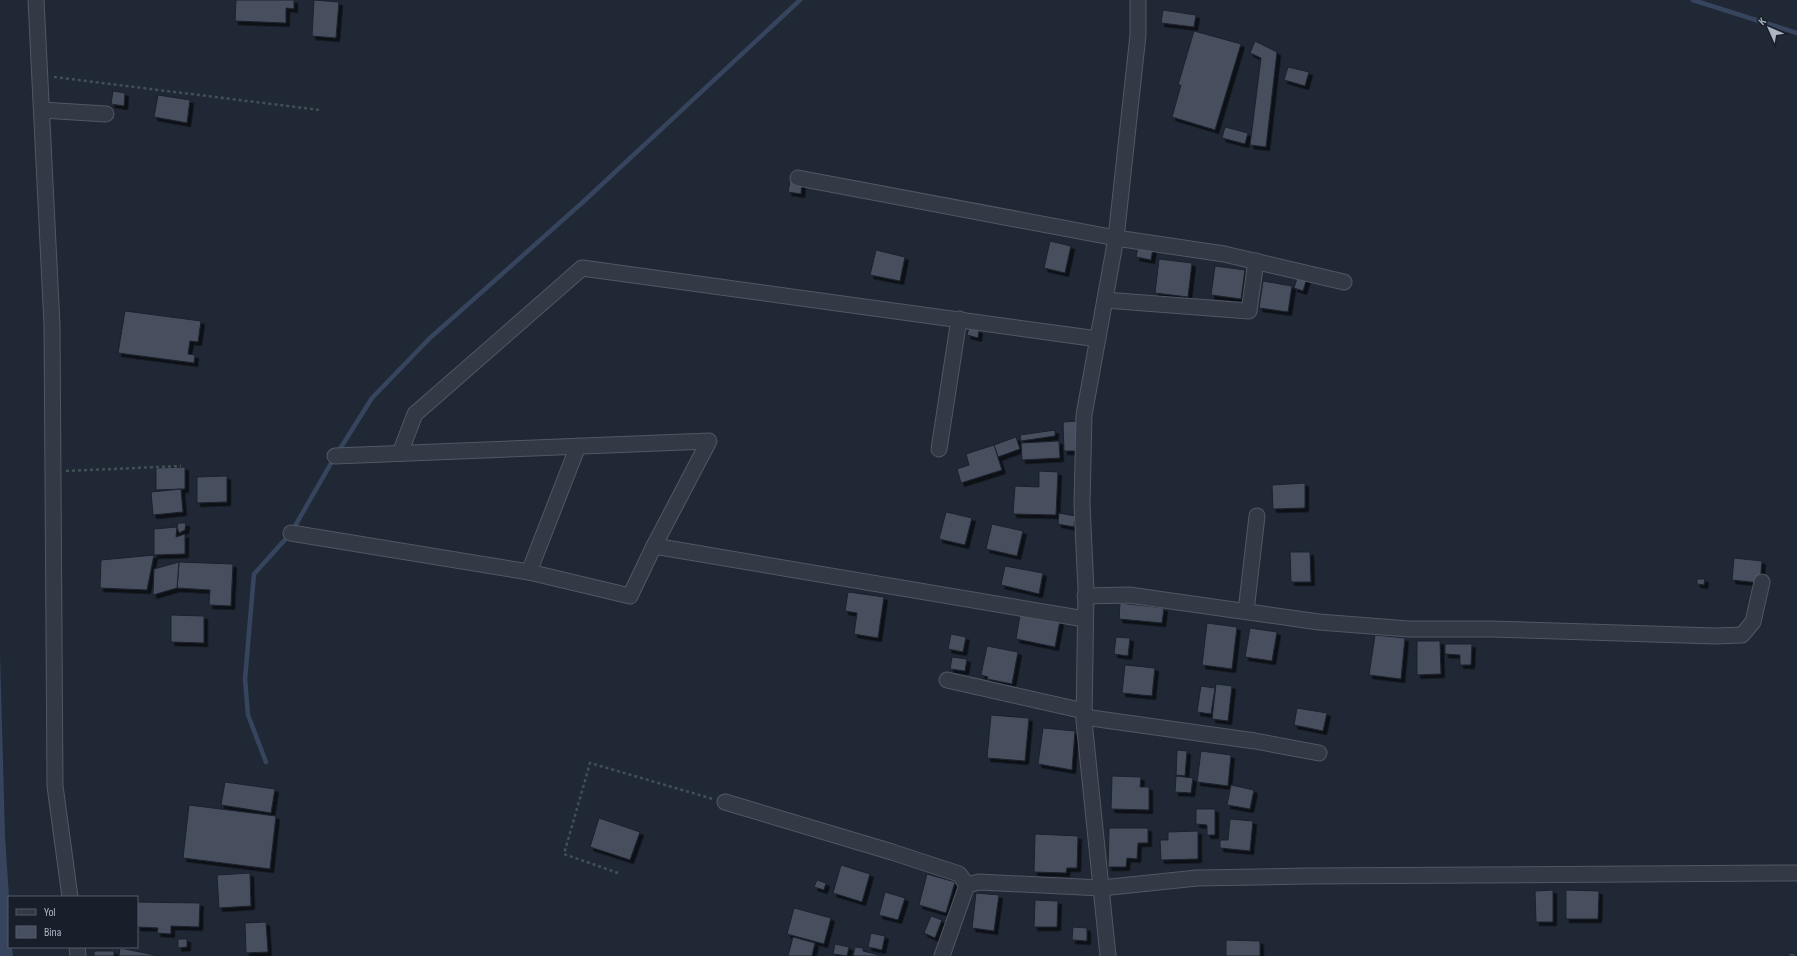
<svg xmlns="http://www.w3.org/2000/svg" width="1797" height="956" font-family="'Sofia Sans Condensed',sans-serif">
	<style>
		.water { fill: #36455d }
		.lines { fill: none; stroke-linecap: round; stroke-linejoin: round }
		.stream { stroke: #36455d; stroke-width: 4.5 }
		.building { fill: #464f5f; stroke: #1b212c; filter: url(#shadow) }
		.street-casing { stroke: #515864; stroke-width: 17 }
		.path { stroke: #405054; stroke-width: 2.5; stroke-dasharray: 3 3; stroke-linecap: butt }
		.street { stroke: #333a46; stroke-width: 15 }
	</style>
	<defs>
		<filter id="shadow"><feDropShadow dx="3.5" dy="3.5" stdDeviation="0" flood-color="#0009"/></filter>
	</defs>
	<rect width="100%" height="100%" fill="#202835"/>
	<path class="water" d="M0 653 5 836 9 897V947H12L13 956H0Z"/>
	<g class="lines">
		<g class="stream">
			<path d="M1693 0 1797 33"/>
			<path d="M338 452 372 398 430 338 583 202 800 0"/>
			<path d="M266 762 248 715 245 679 254 574 291 533 334 458"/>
		</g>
	</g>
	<g class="building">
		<path d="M236 0H294V9L286 8V23L235 21Z"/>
		<path d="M314 0 339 2 336 38 312 36Z"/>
		<path d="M1163 10 1196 15 1194 27 1161 23Z"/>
		<path d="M1194 31 1241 44 1215 130 1172 117 1181 85H1178Z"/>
		<path d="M1255 41 1277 52 1266 147 1250 145 1261 58 1250 53Z"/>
		<path d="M1288 67 1309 72 1305 86 1284 80Z"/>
		<path d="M113 91 125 93 124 106 111 104Z"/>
		<path d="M158 95 190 100 187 123 154 117Z"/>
		<path d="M1225 127 1248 133 1245 144 1222 138Z"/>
		<path d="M790 181 802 182 801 194 788 192Z"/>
		<path d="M1050 241 1071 246 1065 273 1044 268Z"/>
		<path d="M1138 246 1153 248 1151 260 1136 257Z"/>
		<path d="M876 250 905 257 900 281 870 275Z"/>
		<path d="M1159 259 1192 263 1188 297 1155 293Z"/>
		<path d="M1215 266 1245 270 1241 299 1211 295Z"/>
		<path d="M1298 275 1307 278 1303 291 1294 288Z"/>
		<path d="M1263 281 1292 286 1288 312 1259 308Z"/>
		<path d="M125 311 201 321 198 342 190 341 188 354 195 355 194 363 118 353Z"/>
		<path d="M969 328 979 330 978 338 967 335Z"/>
		<path d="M1077 421 1078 451H1064L1063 422Z"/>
		<path d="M1055 430V436L1021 441 1020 435Z"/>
		<path d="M1016 437 1020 449 998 457 994 445Z"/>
		<path d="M1059 441 1060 458 1022 460 1021 443Z"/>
		<path d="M994 445 1002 470 961 483 957 469 969 465 966 454Z"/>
		<path d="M185 467V489L156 490V468Z"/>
		<path d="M1039 471 1058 472 1056 515 1013 514 1015 486 1039 487Z"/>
		<path d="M227 476V502L197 503V477Z"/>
		<path d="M1305 483V508L1273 509 1272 485Z"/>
		<path d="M181 489 183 512 153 515 151 492Z"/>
		<path d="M946 512 972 518 965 545 939 539Z"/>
		<path d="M1059 513 1075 516 1074 527 1058 524Z"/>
		<path d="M178 523H186L185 530 179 533 177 527Z"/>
		<path d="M992 524 1023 531 1017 556 986 549Z"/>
		<path d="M177 527 176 537 185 534V554L154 555V529Z"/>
		<path d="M1290 552H1310L1311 582H1291Z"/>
		<path d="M154 555 147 590 100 588 101 560Z"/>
		<path d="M1734 558 1762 561 1760 583 1732 580Z"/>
		<path d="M179 562 233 564 231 606 209 605 210 590 177 588Z"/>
		<path d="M179 562 177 588 153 595 154 569Z"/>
		<path d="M1005 566 1043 573 1039 594 1001 585Z"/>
		<path d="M1697 579H1705L1704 585 1697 584Z"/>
		<path d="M848 592 884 597 878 638 854 634 857 613 845 611Z"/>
		<path d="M1120 603 1164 608 1162 623 1119 619Z"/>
		<path d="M171 615 204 616V643L171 642Z"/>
		<path d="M1020 615 1060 621 1055 647 1016 639Z"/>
		<path d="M1207 623 1237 627 1232 669 1202 665Z"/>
		<path d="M1250 628 1277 632 1272 661 1245 657Z"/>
		<path d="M951 634 966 637 963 652 948 649Z"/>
		<path d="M1375 635 1405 638 1401 679 1369 675Z"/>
		<path d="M1116 637 1130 638 1128 656 1114 654Z"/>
		<path d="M1417 641H1440L1441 674 1417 675Z"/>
		<path d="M1445 644H1472L1471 665H1460V655L1445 654Z"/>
		<path d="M987 646 1018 652 1012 684 987 679 988 677 981 675Z"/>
		<path d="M952 657 967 659 965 671 950 669Z"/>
		<path d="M1125 665 1155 668 1152 696 1122 693Z"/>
		<path d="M1216 684 1232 686 1228 721 1212 719Z"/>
		<path d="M1201 686 1215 688 1211 714 1197 712Z"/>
		<path d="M1297 708 1327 713 1323 731 1294 725Z"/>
		<path d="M991 715 1029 718 1025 761 987 758Z"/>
		<path d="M1043 728 1075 731 1072 770 1038 764Z"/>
		<path d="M1177 750 1187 751 1185 776 1176 775Z"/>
		<path d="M1201 751 1231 755 1228 786 1197 782Z"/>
		<path d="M1112 776 1141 777 1140 787H1149V810L1111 809Z"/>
		<path d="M1176 776 1193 778 1191 793 1175 792Z"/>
		<path d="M225 782 275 789 271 813 221 805Z"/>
		<path d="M1231 785 1254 790 1250 809 1227 805Z"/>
		<path d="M189 805 276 816 270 869 183 858Z"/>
		<path d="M1196 809H1215V835H1207V825L1196 824Z"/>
		<path d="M599 818 640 832 630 860 590 847Z"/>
		<path d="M1230 819 1253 821 1250 851 1220 848V840H1228Z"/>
		<path d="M1109 828H1148V843H1138L1137 859 1127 858 1126 867H1108Z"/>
		<path d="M1198 831V859L1161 860 1160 840H1168V832Z"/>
		<path d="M1035 834 1078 836 1077 868H1067L1066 873 1034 872Z"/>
		<path d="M841 865 870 874 862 902 833 893Z"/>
		<path d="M250 873 251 906 219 908 217 875Z"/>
		<path d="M927 874 955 882 946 913 919 905Z"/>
		<path d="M817 880 826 883 824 890 814 887Z"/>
		<path d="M1553 890V922H1536L1535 891Z"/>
		<path d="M1566 890 1599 891 1598 919H1566Z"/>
		<path d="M885 892 905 898 898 920 879 915Z"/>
		<path d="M976 893 999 895 994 931 972 928Z"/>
		<path d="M1035 900 1058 901 1057 927H1034Z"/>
		<path d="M137 902 200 903 199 927 171 926V934L157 933 158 928 137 927Z"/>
		<path d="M794 908 831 918 824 944 787 934Z"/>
		<path d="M931 916 942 920 935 938 924 933Z"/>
		<path d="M266 922 268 952 246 953 245 923Z"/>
		<path d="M1073 927 1087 928V941L1072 940Z"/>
		<path d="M871 933 885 936 882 950 868 947Z"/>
		<path d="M793 937 815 943 812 956H788Z"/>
		<path d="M178 939H187V947L178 948Z"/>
		<path d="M1226 940 1260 941V956H1226Z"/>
		<path d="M835 944 849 947 847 956 833 954Z"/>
		<path d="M855 947 863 948V951L883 956H853Z"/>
		<path d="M120 948 160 956H119Z"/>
		<rect x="94" y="951" width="20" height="5"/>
		<path d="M1789 953 1796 954V956H1789Z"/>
	</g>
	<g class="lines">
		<g class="street-casing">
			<g id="street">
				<path d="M36 0 52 325 55 786 70 897"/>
				<path d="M42 110 106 114"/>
				<path d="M798 178 1116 238 1224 254 1344 282"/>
				<path d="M1105 300 1249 311 1256 261"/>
				<path d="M939 449 959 319"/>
				<path d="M400 453 415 414 582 268 1098 339"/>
				<path d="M335 456 709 441 654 546 1085 619"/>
				<path d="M291 533 529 572 578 446"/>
				<path d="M529 572 630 596 654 546"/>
				<path d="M1085 596 1129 595 1319 622 1409 629H1491L1715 636 1742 635 1753 622 1762 582"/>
				<path d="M1246 611 1257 516"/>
				<path d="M947 680 1084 711"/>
				<path d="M1084 717 1255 741 1319 753"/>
				<path d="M725 802 892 852 959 874 967 885"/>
				<path d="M77 947 78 956"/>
				<path d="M942 956 967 885 979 882 1101 888 1197 878 1307 876 1797 873"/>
				<path d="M1108 956 1084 721 1086 590 1082 504 1084 415 1116 238 1138 35V0"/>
			</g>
		</g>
		<g class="path">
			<path d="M54 77 320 110"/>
			<path d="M66 471 181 466"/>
			<path d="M618 873 564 854 590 763 713 799"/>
		</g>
		<use href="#street" class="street"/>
	</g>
	<rect x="8" y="896" width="130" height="52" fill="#191f2a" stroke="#545b67"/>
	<rect x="16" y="909" width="20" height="6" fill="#333a46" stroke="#545b67"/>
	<text x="44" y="916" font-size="12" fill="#adb5c3">Yol</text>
	<rect x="16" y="926" width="20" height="12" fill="#464f5f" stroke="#545b67"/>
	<text x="44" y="936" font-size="12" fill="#adb5c3">Bina</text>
	<g transform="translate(1769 28) rotate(315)" stroke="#191f2a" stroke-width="3" paint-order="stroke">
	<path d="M0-3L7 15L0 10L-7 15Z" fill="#adb5c3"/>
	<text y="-6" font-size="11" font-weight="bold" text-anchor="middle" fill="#adb5c3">K</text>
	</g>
</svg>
